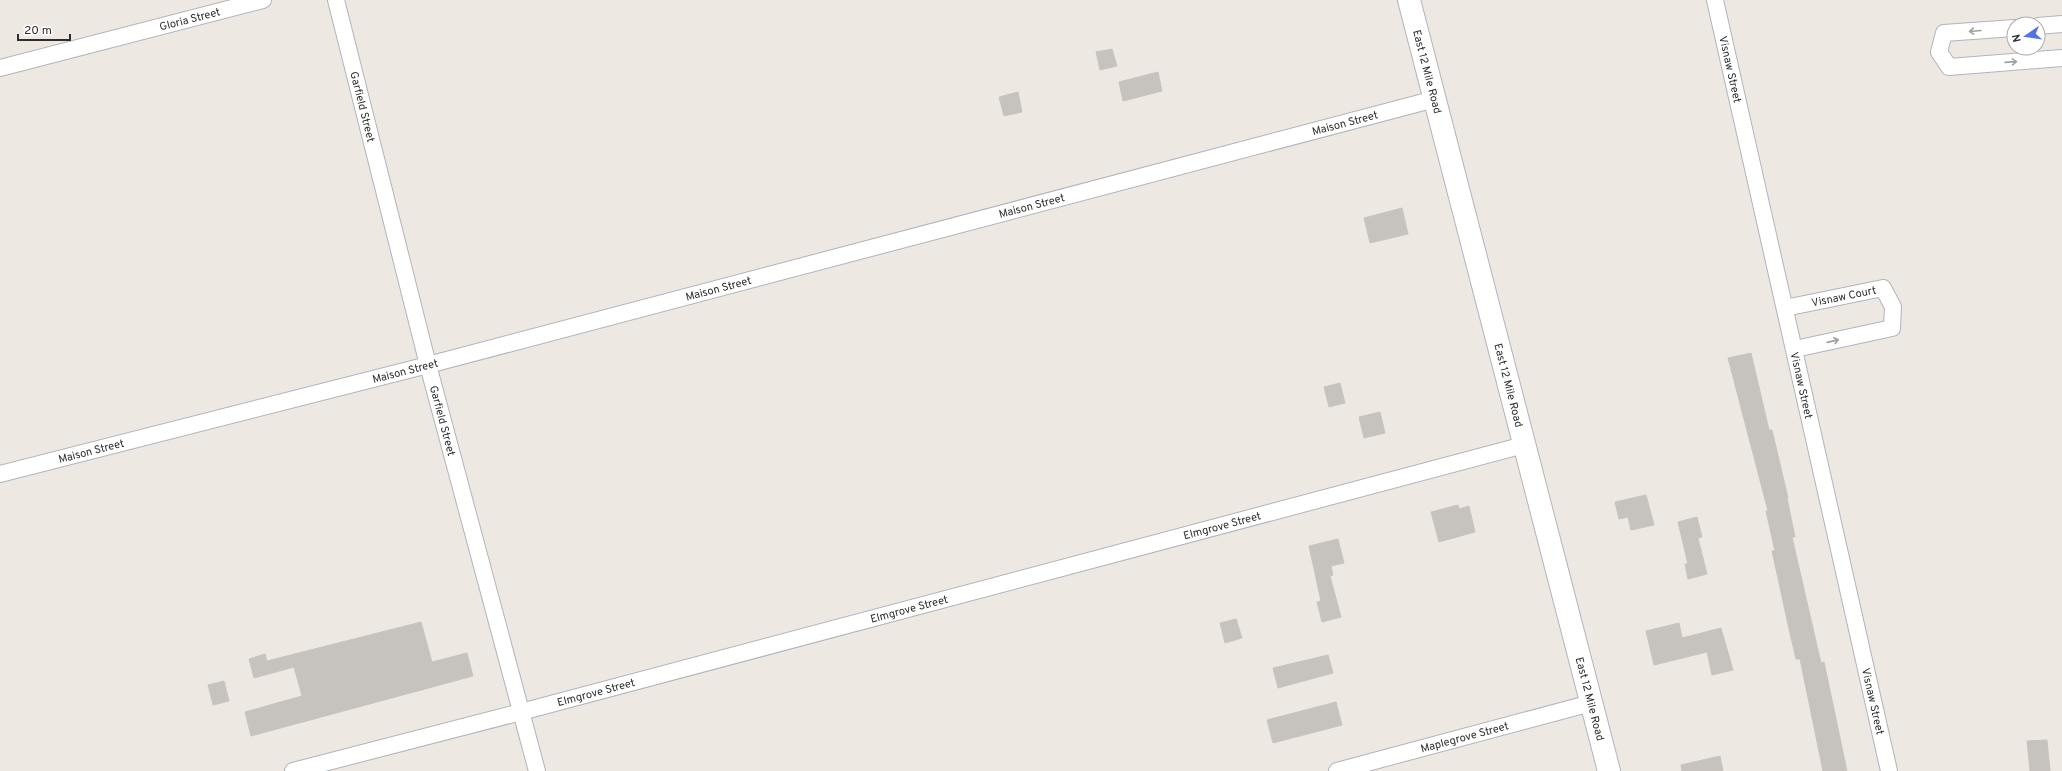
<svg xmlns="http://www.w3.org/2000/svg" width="2062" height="771" font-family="Overpass,sans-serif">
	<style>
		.building { fill: #c6c2bd; stroke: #c9c4bb }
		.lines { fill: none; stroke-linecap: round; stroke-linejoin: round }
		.street-casing { stroke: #b2b4bc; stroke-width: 18 }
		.secondary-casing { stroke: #b2b4bc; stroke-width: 24 }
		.street { stroke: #fff; stroke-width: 16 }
		.secondary { stroke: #fff; stroke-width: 22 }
		.oneway { stroke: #a0a0a0 }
		.labels { text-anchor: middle; stroke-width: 4; stroke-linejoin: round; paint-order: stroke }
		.street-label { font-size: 11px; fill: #2d2d2d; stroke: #fff }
	</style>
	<rect width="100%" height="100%" fill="#ede8e2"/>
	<g class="building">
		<path d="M1112 49 1117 66 1100 70 1096 52Z"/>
		<path d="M1158 72 1162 91 1123 101 1119 82Z"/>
		<path d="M1018 92 1022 112 1004 116 999 97Z"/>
		<path d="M1402 208 1408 234 1370 243 1364 218Z"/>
		<path d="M1751 353 1769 430H1772L1788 498H1787L1795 537H1792L1821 663 1824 662 1847 771H1823L1800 659H1796L1789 629 1772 551H1775L1766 511H1768L1728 358Z"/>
		<path d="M1340 383 1345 403 1329 407 1324 387Z"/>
		<path d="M1380 412 1385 433 1364 438 1359 417Z"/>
		<path d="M1646 495 1654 525 1631 530 1628 517 1619 519 1615 502Z"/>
		<path d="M1458 505 1459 509 1469 506 1475 532 1439 542 1431 512Z"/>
		<path d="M1697 517 1702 537 1698 538 1707 574 1688 579 1685 564H1688L1678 522Z"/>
		<path d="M1338 539 1344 563 1331 566 1333 575 1330 576 1341 617 1322 622 1317 602 1321 601 1309 546Z"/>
		<path d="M1236 619 1242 638 1225 643 1220 623Z"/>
		<path d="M421 622 432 662 467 653 473 676 251 736 245 712 302 696 294 667 254 678 249 659 265 654 267 661Z"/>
		<path d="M1679 623 1682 638 1721 628 1733 670 1712 675 1707 652 1654 665 1646 631Z"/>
		<path d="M1328 655 1333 673 1278 688 1273 668Z"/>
		<path d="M224 681 229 701 213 705 208 685Z"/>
		<path d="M1336 702 1342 725 1273 743 1267 720Z"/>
		<path d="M2047 740 2050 771H2030L2027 741Z"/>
		<path d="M1720 756 1723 771H1682L1681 765Z"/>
	</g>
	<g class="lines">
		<g class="street-casing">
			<g id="street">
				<path id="s1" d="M336 0 428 365 537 771"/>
				<path id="s2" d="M1715 0 1889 771"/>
				<path d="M2038 26 2062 24"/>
				<path d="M2014 28 1944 33 1939 52 1949 67 2062 58"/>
				<path id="s3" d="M0 68 263 0"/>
				<path id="s4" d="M1785 308 1883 288 1893 307 1892 328 1795 349"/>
				<path id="s5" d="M0 474 428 365 1435 99"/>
				<path id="s6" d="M293 771 521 712 1524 445"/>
				<path id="s7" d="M1337 771 1591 703"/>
			</g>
		</g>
		<g class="secondary-casing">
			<g id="secondary">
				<path id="s8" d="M1409 0 1609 771"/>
			</g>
		</g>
		<use href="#street" class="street"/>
		<use href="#secondary" class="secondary"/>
	</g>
	<defs><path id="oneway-shaft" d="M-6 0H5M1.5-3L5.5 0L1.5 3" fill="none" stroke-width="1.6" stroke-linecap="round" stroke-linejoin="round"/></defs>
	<g class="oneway">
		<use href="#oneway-shaft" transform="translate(1975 31) rotate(175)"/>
		<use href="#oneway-shaft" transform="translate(2011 62) rotate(-4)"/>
		<use href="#oneway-shaft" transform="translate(1833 341) rotate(-13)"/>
	</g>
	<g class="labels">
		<g class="street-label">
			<text dy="4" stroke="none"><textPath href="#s3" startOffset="196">Gloria Street</textPath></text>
			<text dy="4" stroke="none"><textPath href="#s2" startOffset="71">Visnaw Street</textPath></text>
			<text dy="4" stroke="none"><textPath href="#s8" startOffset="74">East 12 Mile Road</textPath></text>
			<text dy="4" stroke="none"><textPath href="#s1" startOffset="110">Garfield Street</textPath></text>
			<text dy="4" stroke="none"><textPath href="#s5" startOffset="1390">Maison Street</textPath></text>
			<text dy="4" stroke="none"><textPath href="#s5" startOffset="1066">Maison Street</textPath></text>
			<text dy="4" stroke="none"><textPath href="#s5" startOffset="742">Maison Street</textPath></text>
			<text dy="4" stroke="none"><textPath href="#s4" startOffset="60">Visnaw Court</textPath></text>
			<text dy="4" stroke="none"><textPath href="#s5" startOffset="418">Maison Street</textPath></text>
			<text dy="4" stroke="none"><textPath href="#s2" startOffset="395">Visnaw Street</textPath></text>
			<text dy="4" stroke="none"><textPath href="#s8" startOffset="398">East 12 Mile Road</textPath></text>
			<text dy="4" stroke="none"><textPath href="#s1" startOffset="434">Garfield Street</textPath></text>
			<text dy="4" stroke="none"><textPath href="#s5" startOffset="94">Maison Street</textPath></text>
			<text dy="4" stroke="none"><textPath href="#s6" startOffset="961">Elmgrove Street</textPath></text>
			<text dy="4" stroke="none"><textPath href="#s6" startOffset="637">Elmgrove Street</textPath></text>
			<text dy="4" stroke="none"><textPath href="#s6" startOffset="313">Elmgrove Street</textPath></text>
			<text dy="4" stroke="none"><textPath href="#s8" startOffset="722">East 12 Mile Road</textPath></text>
			<text dy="4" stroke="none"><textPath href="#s2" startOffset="719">Visnaw Street</textPath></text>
			<text dy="4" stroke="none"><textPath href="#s7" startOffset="132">Maplegrove Street</textPath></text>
		</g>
	</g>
	<g transform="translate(2026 36) rotate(257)"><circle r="19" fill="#ffffff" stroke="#ababab"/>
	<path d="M0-3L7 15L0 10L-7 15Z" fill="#5472e8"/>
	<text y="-6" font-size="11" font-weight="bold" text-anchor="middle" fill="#2d2d2d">N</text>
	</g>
	<path d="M18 34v6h52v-6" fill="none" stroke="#2d2d2d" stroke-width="2"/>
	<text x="24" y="34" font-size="12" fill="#2d2d2d" stroke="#ffffff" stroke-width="3" paint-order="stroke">20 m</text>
</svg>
